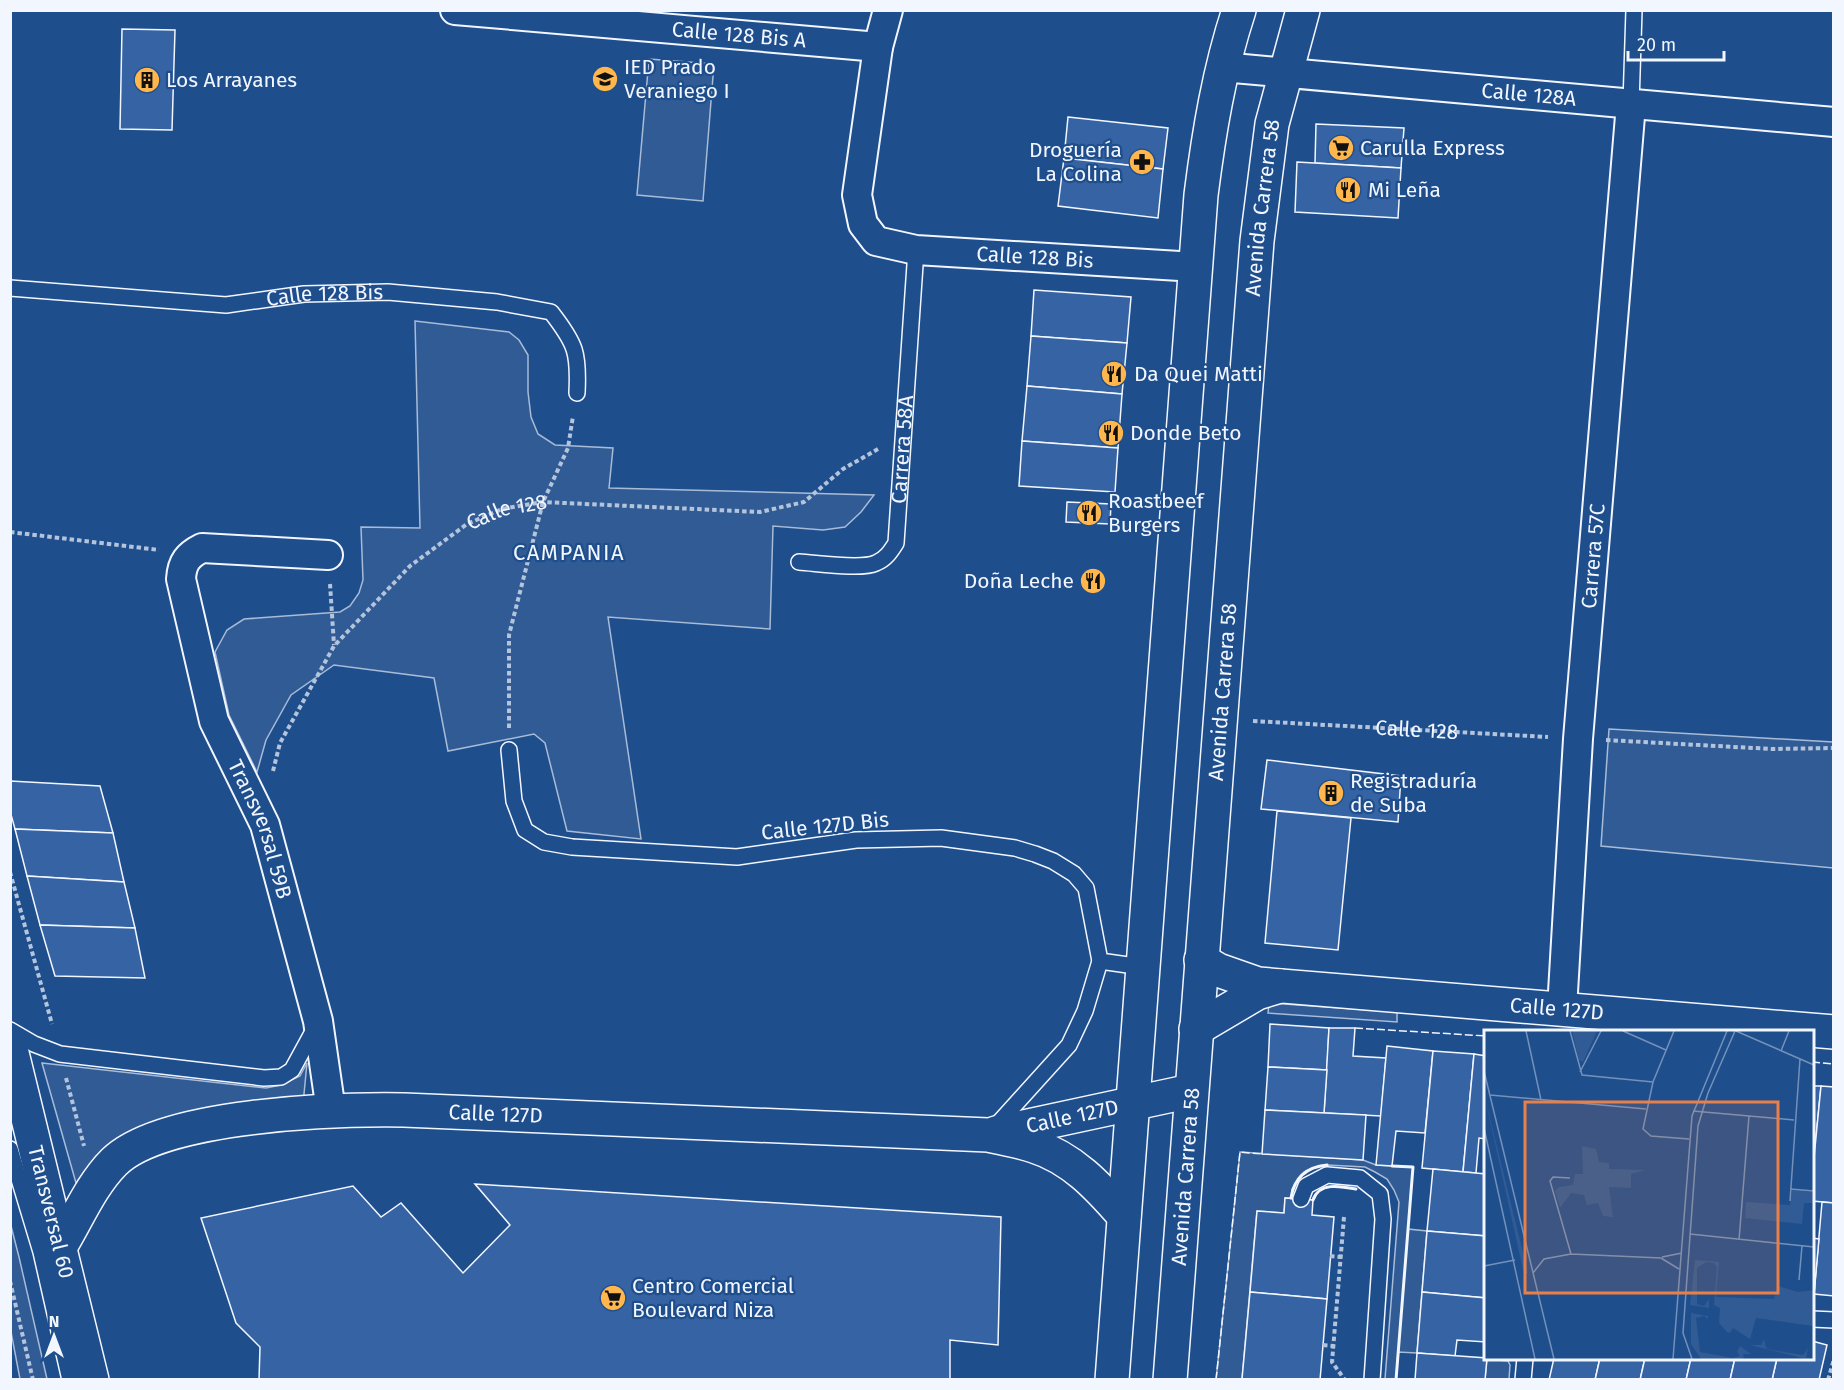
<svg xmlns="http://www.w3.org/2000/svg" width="1844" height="1390" font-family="'Fira Sans',sans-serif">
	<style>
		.built { fill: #305b95; stroke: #a8bbd7; stroke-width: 1.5 }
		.building { fill: #3563a3; stroke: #f2f6ff; stroke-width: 1.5 }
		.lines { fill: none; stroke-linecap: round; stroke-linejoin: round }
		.lane-casing { stroke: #f2f6ff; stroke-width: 18 }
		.street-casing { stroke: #f2f6ff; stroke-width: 32 }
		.secondary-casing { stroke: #f2f6ff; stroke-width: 36 }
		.primary-casing { stroke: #f2f6ff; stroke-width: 36 }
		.path { stroke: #b3c4dc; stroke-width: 4; stroke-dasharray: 4.5 3; stroke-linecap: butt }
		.lane { stroke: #1f4e8c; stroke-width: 15 }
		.street { stroke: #1f4e8c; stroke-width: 28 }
		.secondary { stroke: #1f4e8c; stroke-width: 33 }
		.primary { stroke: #1f4e8c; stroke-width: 33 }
		.fence { stroke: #f2f6ff; stroke-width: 1.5; stroke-dasharray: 8 3; stroke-linecap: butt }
		.wall { stroke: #f2f6ff; stroke-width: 3 }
		.labels { text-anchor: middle; stroke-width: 4.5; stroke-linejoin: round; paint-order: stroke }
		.street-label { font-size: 21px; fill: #f2f6ff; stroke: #1f4e8c }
		.poi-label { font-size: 21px; fill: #f2f6ff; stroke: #1f4e8c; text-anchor: start }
		.neighbourhood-label { font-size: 22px; letter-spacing: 1.5px; fill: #f2f6ff; stroke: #1f4e8c }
		.inset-road { fill: none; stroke: #7391ba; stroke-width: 1.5 }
		.view { fill: #ea8049; fill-opacity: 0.15; stroke: #ea8049; stroke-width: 3 }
		.inset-edge { fill: none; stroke: #f2f6ff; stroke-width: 3 }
	</style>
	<rect width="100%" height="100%" fill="#1f4e8c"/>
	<g class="built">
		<path d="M649 59 714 64 703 201 637 195Z"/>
		<path d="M415 321 509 332 519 340 528 355V392L531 417 538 434 555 445 613 448 609 488 874 495 861 512 845 527 823 530 773 526 770 629 608 617 641 839 567 831 545 743 534 734 448 751 434 678 334 665 291 695 266 740 257 772 229 715 215 652 227 630 244 619 340 612 350 606 359 593 363 580 361 527 420 528Z"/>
		<path d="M1609 729 1833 742V868L1601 846Z"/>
		<path d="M1269 1003 1397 1012V1022L1268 1013Z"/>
		<path d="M42 1063 266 1088 281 1085 300 1076 307 1063 303 1104 120 1140 96 1156 76 1183Z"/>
		<path d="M1240 1152 1363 1160 1376 1165 1413 1167 1408 1229 1427 1231 1417 1353 1398 1352 1396 1379H1385L1399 1202 1394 1190 1387 1179 1375 1172 1365 1167 1327 1165 1318 1166 1304 1172 1292 1189 1291 1198H1285L1284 1213 1257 1211 1242 1379H1245L1216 1380Z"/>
		<path d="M10 1222 19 1257 47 1379H20L11 1332Z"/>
		<path d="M1487 1359 1508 1361 1510 1365 1509 1379 1485 1380Z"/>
	</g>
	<g class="building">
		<path d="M122 29 175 30 172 130 120 129Z"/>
		<path d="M1068 117 1168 128 1163 169 1064 158Z"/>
		<path d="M1316 124 1404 128 1401 168 1315 163Z"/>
		<path d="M1064 158 1163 169 1158 218 1058 206Z"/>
		<path d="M1297 162 1401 168 1398 218 1295 212Z"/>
		<path d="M1034 290 1131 297 1127 343 1031 336Z"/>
		<path d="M1031 336 1127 343 1122 394 1027 386Z"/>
		<path d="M1027 386 1122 394 1118 448 1022 441Z"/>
		<path d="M1022 441 1118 448 1115 492 1019 486Z"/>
		<path d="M1067 502 1111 504 1110 524 1066 522Z"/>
		<path d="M1267 760 1401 776 1398 822 1261 809Z"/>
		<path d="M10 781 100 786 113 833 15 829 10 811Z"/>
		<path d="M1277 811 1351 818 1338 950 1265 943Z"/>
		<path d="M15 829 113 833 124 882 27 876Z"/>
		<path d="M27 876 124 882 135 928 40 925Z"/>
		<path d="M40 925 135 928 145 978 55 976Z"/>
		<path d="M1270 1024 1329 1028 1327 1070 1268 1067Z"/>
		<path d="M1329 1028H1355L1353 1056 1386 1058 1381 1116 1324 1113Z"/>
		<path d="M1387 1046 1433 1051 1425 1133 1396 1131 1392 1166 1376 1165Z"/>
		<path d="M1433 1051 1474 1054 1463 1172 1422 1168Z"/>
		<path d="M1474 1054 1486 1056V1139L1479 1138 1476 1173 1463 1172Z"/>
		<path d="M1268 1067 1327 1070 1324 1113 1265 1110Z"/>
		<path d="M1812 1086H1821L1812 1178Z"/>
		<path d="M1821 1086 1834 1087V1203L1812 1201V1178Z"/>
		<path d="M1265 1110 1366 1115 1363 1160 1262 1154Z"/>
		<path d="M1433 1169 1486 1174V1236L1427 1231Z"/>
		<path d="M475 1184 1001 1217 998 1345 950 1340V1380H259L260 1347 236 1323 201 1218 353 1186 381 1217 401 1203 463 1273 510 1225Z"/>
		<path d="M1285 1198 1313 1200 1312 1215 1334 1217 1327 1299 1250 1292 1257 1211 1284 1213Z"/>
		<path d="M1822 1202 1834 1203V1296L1814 1294Z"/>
		<path d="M1427 1231 1486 1236V1298L1422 1292Z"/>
		<path d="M1812 1238 1819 1239 1814 1294H1812Z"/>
		<path d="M1250 1292 1327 1299 1320 1380 1242 1379Z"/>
		<path d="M1422 1292 1486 1298V1342L1457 1340 1455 1356 1417 1353Z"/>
		<path d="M1812 1341 1827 1345 1819 1380H1772L1777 1358H1812Z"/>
		<path d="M1417 1353 1487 1358 1485 1380H1415Z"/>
		<path d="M1554 1358H1600L1595 1380H1549Z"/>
		<path d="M1600 1358H1645L1640 1380H1595Z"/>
		<path d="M1645 1358H1691L1686 1380H1640Z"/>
		<path d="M1691 1358H1735L1730 1380H1686Z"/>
		<path d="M1735 1358H1777L1772 1380H1730Z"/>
	</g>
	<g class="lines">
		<g class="lane-casing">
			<g id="lane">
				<path d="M1631 104 1634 10"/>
				<path id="s3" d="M10 288 226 305 304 294 388 292 497 302 551 312C576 344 579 353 577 393"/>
				<path id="s4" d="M799 562C817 563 861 570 876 563 886 559 891 551 896 543L916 250"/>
				<path d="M509 750 514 801 525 830 544 842 572 847 737 857 856 840 941 838 1015 848 1035 854 1053 861 1074 874 1086 888 1100 961 1142 967"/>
				<path d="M10 1030 34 1044 60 1054 264 1078 281 1077 292 1070 316 1026"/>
				<path d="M994 1128 1069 1045 1085 1011 1100 961"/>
				<path d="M10 1149 41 1252 70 1380"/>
				<path d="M1301 1199 1306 1186 1327 1175 1360 1178 1380 1194 1383 1219 1372 1380"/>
				<path d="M1812 1319 1834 1320"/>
				<path d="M1523 1380 1525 1358"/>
			</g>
		</g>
		<g class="street-casing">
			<g id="street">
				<path id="s5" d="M455 10 878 47"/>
				<path id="s6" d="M888 10 878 47 857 195 863 224 876 241 916 250 1196 267"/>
				<path id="s7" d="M1222 67 1834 122"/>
				<path id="s8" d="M328 555 202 548C188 555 182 562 181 579L214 721 265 825 318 1021 331 1111"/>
				<path id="s9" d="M1562 1009 1578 739 1631 104"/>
			</g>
		</g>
		<g class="secondary-casing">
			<g id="secondary">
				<path id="s10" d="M1201 960 1218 970 1258 984 1834 1032"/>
				<path d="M1196 1029 1257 993 1280 986"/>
				<path id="s11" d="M996 1133 1191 1091"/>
				<path id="s12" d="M60 1247C77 1219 91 1185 114 1162 163 1114 337 1109 404 1110L988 1135C1003 1138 1019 1141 1034 1146 1072 1158 1098 1186 1124 1216"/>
				<path d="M1112 1380 1201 195C1209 132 1219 71 1239 10"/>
				<path id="s13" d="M1170 1380 1257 241 1272 124 1303 10"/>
			</g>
		</g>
		<g class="primary-casing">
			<g id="primary">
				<path id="s14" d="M10 1045 92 1380"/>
			</g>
		</g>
		<g class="path">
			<path d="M10 532 159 550"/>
			<path d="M330 584 334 645"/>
			<path id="s1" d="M1253 721 1548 737"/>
			<path d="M509 728V635L543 502 568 448 573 416"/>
			<path d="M1606 740 1772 749 1834 748"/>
			<path id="s2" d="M273 771 280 743 334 646 410 566 467 524 502 509 543 502 760 512 804 502 843 469 878 449"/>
			<path d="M10 872 52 1024"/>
			<path d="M66 1078 84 1146"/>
			<path d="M1344 1217 1332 1362 1345 1380"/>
			<path d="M1330 1256 1341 1257"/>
			<path d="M10 1281 33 1380"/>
			<path d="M1323 1345 1334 1346"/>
			<path d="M1828 1380 1834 1359"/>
		</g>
		<use href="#lane" class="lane"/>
		<use href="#street" class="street"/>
		<use href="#secondary" class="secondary"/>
		<use href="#primary" class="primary"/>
		<g class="fence">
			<path d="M1355 1028 1486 1036"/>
			<path d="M1812 1062 1834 1064"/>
			<path d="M1216 1380 1240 1152 1262 1154"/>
		</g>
		<g class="wall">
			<path d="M1392 1166 1413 1167 1396 1380"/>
			<path d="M1291 1198C1294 1178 1307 1167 1327 1165"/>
			<path d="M1313 1200C1319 1182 1340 1186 1356 1189"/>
		</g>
	</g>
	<defs>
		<g id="school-disc" transform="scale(1.35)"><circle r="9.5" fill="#ffb74d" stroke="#1f4e8c"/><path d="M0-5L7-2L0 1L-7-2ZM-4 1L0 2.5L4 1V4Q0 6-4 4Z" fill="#111"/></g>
		<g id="building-disc" transform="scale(1.35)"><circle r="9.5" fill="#ffb74d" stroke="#1f4e8c"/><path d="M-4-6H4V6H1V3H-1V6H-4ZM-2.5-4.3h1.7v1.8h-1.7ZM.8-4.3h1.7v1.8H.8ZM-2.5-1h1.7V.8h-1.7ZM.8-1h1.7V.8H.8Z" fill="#111"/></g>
		<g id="supermarket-disc" transform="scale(1.35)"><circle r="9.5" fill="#ffb74d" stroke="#1f4e8c"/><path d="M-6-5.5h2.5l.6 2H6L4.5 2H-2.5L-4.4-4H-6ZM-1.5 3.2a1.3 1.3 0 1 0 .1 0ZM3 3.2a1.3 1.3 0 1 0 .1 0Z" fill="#111"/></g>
		<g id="pharmacy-disc" transform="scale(1.35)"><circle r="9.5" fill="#ffb74d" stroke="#1f4e8c"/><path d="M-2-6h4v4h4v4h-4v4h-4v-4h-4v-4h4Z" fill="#111"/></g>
		<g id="restaurant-disc" transform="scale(1.35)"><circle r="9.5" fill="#ffb74d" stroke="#1f4e8c"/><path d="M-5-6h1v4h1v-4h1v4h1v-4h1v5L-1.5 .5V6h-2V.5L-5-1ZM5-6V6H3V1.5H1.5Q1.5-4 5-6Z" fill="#111"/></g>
	</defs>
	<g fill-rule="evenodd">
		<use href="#school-disc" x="605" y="79"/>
		<use href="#building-disc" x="147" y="80"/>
		<use href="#supermarket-disc" x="1341" y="148"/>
		<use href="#pharmacy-disc" x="1142" y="162"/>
		<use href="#restaurant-disc" x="1348" y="190"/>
		<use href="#restaurant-disc" x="1114" y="374"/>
		<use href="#restaurant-disc" x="1111" y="433"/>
		<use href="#restaurant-disc" x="1089" y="513"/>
		<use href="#restaurant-disc" x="1093" y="581"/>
		<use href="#building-disc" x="1331" y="793"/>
		<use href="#supermarket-disc" x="613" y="1298"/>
	</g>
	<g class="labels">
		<g class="street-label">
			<text dy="7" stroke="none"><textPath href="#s5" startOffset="285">Calle 128 Bis A</textPath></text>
			<text dy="7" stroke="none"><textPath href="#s7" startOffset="308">Calle 128A</textPath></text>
			<text dy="7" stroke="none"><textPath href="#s13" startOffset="1176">Avenida Carrera 58</textPath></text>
			<text dy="7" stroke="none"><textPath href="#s6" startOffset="399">Calle 128 Bis</textPath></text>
			<text dy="7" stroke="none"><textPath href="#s3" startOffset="316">Calle 128 Bis</textPath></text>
			<text dy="7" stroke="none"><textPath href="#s4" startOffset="200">Carrera 58A</textPath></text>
			<text dy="7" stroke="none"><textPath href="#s2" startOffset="363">Calle 128</textPath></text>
			<text dy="7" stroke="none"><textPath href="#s9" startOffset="454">Carrera 57C</textPath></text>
			<text dy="7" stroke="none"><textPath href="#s13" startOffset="690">Avenida Carrera 58</textPath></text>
			<text dy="7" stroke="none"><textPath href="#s1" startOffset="164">Calle 128</textPath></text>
			<text transform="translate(825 826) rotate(-6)" y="7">Calle 127D Bis</text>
			<text dy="7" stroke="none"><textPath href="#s8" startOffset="430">Transversal 59B</textPath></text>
			<text dy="7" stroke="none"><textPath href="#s10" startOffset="362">Calle 127D</textPath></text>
			<text dy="7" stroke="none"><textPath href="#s12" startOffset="492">Calle 127D</textPath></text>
			<text dy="7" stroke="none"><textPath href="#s11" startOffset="78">Calle 127D</textPath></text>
			<text dy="7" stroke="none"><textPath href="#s13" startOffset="204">Avenida Carrera 58</textPath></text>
			<text dy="7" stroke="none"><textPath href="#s14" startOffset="172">Transversal 60</textPath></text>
		</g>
		<g class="poi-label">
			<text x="624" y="74">IED Prado<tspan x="624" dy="24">Veraniego I</tspan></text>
			<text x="166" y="87">Los Arrayanes</text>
			<text x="1360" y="155">Carulla Express</text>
			<text x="1122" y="157" text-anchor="end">Droguería<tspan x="1122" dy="24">La Colina</tspan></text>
			<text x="1368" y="197">Mi Leña</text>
			<text x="1134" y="381">Da Quei Matti</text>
			<text x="1130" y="440">Donde Beto</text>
			<text x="1108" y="508">Roastbeef<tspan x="1108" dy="24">Burgers</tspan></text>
			<text x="1074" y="588" text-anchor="end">Doña Leche</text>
			<text x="1350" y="788">Registraduría<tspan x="1350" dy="24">de Suba</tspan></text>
			<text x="632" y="1293">Centro Comercial<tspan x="632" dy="24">Boulevard Niza</tspan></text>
		</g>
		<g class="neighbourhood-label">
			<text x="569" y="560">CAMPANIA</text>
		</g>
	</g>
	<g transform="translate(1484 1030)">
		<rect width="330" height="330" fill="#1f4e8c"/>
		<path d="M88 1H113L99 32 95 30ZM0 64 6 88 44 243 40 244ZM98 116 112 119 115 132 125 133V139L161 140 147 144V158L125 157 129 187 119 186 114 173 103 175 100 165 87 163 76 178 71 161 75 157 89 155 91 144H99ZM308 160 330 162V173H320L318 194 261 188 262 172 306 175ZM211 230 235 232 232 267 290 269 294 256 314 262 330 260V302L329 296 272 288 266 309 249 298 246 303 243 302 235 293 236 278 230 275 233 237 230 233 222 232 213 238V274L220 276 225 269V278L206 275ZM207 283 224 286V289L220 286 212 288 216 322 249 328 256 326 253 322 256 316 267 324H259L260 329H217L207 314ZM280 309 282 318 288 320 319 325 324 318 322 329 266 315H277Z" fill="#305b95"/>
		<path class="inset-road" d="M42 1 57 70M86 1 98 45 169 52M139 1 182 20M190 1 169 52 159 99 167 106 205 109M252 1 330 35M297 21 305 1M0 41 70 329M96 42 117 1M6 65 162 79M209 81 310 90M0 98 51 329M86 148 69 147 66 151 87 224M306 159 330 161M306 171 316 29M206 204 330 217M255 210 265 86M178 227 198 223M0 236 31 230M49 243 60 229 87 224 177 228 195 239M315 250 318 216M189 329 208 86 243 1M208 329 199 303 214 96 224 63 251 1"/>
		<path class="view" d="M41 72H294V263H41Z"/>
		<rect width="330" height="330" class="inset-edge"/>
	</g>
	<rect width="1844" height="1390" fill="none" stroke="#f2f6ff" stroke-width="24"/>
	<g transform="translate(54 1336)" stroke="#1f4e8c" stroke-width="4.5" paint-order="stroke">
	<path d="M0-4.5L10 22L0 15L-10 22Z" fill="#f2f6ff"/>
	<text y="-9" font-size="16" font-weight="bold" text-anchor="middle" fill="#f2f6ff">N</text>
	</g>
	<path d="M1628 51v9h96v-9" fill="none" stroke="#f2f6ff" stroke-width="3"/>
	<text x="1637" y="51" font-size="18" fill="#f2f6ff" stroke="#1f4e8c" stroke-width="4.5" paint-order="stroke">20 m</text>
</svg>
